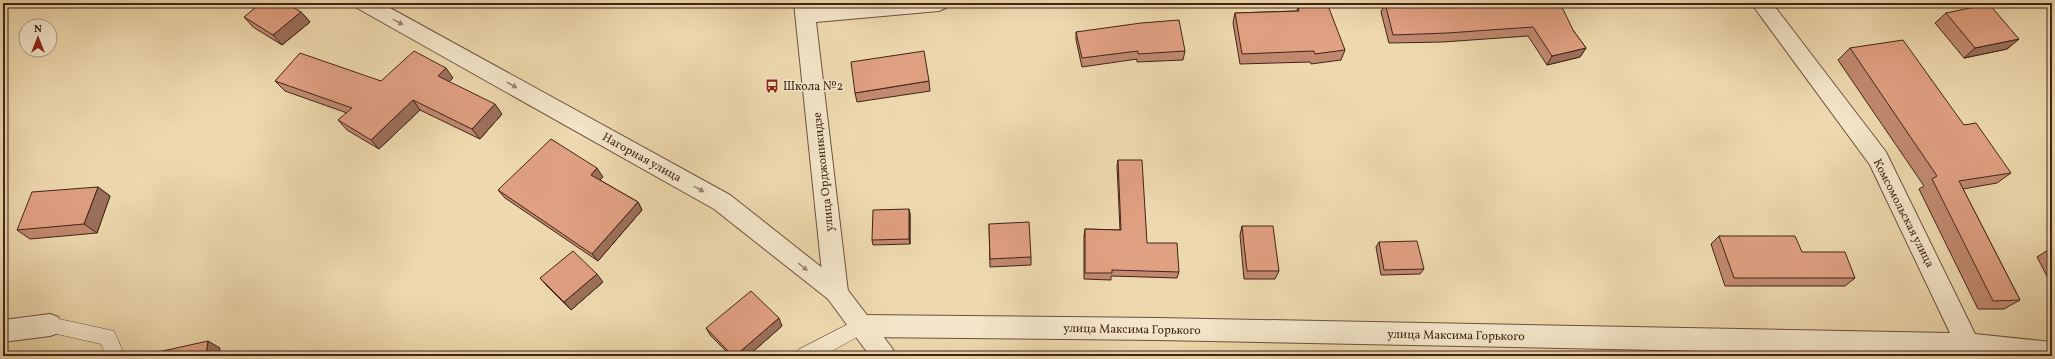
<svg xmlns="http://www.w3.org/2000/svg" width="2055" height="359" font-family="Vollkorn,serif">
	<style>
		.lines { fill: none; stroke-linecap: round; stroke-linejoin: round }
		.service-casing { stroke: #6c513e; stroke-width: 1 }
		.minor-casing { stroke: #6c513e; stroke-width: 2 }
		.tertiary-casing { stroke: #6c513e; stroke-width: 2 }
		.service { fill: #f4e6ca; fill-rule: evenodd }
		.minor { fill: #f4e6ca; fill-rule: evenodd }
		.tertiary { fill: #f4e6ca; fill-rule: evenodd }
		.wall { fill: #c18a70; stroke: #412418 }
		.shaded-wall { fill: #9d705b; stroke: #412418 }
		.building { fill: #e0a082; stroke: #412418 }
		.oneway { fill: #9a8571 }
		.labels { text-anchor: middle; stroke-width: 3.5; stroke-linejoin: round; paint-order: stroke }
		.poi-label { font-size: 12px; fill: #412418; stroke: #f4e6ca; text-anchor: start }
		.street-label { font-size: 12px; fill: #412418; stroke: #f4e6ca }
	</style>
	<rect width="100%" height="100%" fill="#eed9ae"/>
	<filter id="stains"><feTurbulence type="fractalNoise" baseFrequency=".005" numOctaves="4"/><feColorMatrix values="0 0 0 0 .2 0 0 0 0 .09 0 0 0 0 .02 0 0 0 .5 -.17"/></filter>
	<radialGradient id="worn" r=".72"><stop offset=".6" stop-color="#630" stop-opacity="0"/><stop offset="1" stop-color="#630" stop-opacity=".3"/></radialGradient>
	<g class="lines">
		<g class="service-casing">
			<g id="service">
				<path d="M50 317 114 331 125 356H107L101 344 44 331 41 325 44 319Z"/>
				<path d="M860 318 866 320 869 326 866 332 823 356H796L798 350Z"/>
			</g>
		</g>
		<g class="minor-casing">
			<g id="minor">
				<path d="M794 3H814V6L852 3H949L946 8 939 11 816 22 848 292 844 299 836 303 828 299 824 292Z"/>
				<path d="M1751 3H1772L1886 152 1975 334 2052 342V356H1961L1158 340 860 337 852 334 848 326 852 318 860 315 1158 318 1950 333 1870 165Z"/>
				<path d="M50 314 58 317 62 325 58 333 50 336 3 342V320Z"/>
			</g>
		</g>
		<g class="tertiary-casing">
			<path id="tertiary" d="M354 3H381L730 195 844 285 892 348 896 356H870L828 299 714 209 357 8Z"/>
		</g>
		<use href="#service" class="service"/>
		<use href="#minor" class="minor"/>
		<use href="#tertiary" class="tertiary"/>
	</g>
	<g class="wall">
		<path d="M1385 3 1573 30 1586 48 1580 57 1547 65 1528 36 1443 42 1389 43 1381 12Z"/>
		<path d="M1298 7 1345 50 1341 60 1311 64 1310 62 1240 64 1233 23 1235 13 1297 11Z"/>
		<path d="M301 12 310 22 282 45 253 27 244 17Z"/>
		<path d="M1946 13 2019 39 2007 49 1964 58 1935 23Z"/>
		<path d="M1076 32 1185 51 1183 60 1137 62V59L1082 67 1076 40Z"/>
		<path d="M1850 48 1964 125 2011 173 1997 183 1963 189 2020 300 2004 309H1978L1919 189 1924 186 1838 60Z"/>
		<path d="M453 78 449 82 502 114 480 139 420 110 379 149 347 130 338 120 347 113 285 91 275 81H381Z"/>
		<path d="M929 81 930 91 857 102 855 93Z"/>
		<path d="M1118 160 1147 243 1179 272 1177 278 1111 276V280L1084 279V236L1085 229 1120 230 1117 166Z"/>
		<path d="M603 177 600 180 638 202 642 210 598 261 505 198 498 190Z"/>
		<path d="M98 187 110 196 97 233 30 239 17 230Z"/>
		<path d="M909 209 910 214V244L873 245 872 240Z"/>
		<path d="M989 224 1031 257V265L990 267Z"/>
		<path d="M1242 226 1279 271 1275 279H1244L1240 235Z"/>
		<path d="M1719 236 1802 252 1855 278 1845 286H1725L1711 244Z"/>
		<path d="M1379 242 1424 269 1420 274 1381 275 1376 247Z"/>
		<path d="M2051 248H2052V286L2037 257Z"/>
		<path d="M540 278 603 282 571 310 547 286Z"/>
		<path d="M782 326 748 356H731L711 336 706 328Z"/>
	</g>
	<g class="shaded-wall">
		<path d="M301 12 310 22 282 45 273 35Z"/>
		<path d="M2019 39 2007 49 1964 58 1975 48Z"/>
		<path d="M1586 48 1580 57 1547 65 1552 56Z"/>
		<path d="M446 68 453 78 445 86 438 76Z"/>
		<path d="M413 100 420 110 379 149 371 140Z"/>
		<path d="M495 104 502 114 480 139 472 129Z"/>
		<path d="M597 168 603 177 597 183 591 175Z"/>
		<path d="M98 187 110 196 97 233 84 224Z"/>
		<path d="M638 202 642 210 598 261 592 254Z"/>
		<path d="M909 209 910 214V244L909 239Z"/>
		<path d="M597 274 603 282 571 310 564 302Z"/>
		<path d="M779 318 782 326 748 356H735Z"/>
		<path d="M208 341 220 348 219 356H206Z"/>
	</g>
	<g class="building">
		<path d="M261 3H286L301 12 273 35 244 17Z"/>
		<path d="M1327 3 1345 50 1315 54 1314 51 1242 54 1235 13 1299 11 1298 7Z"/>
		<path d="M1385 3H1560L1573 30 1586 48 1552 56 1533 27 1447 33 1393 35Z"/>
		<path d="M1989 4 2019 39 1975 48 1946 13Z"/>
		<path d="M1179 20 1185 51 1138 54V51L1082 58 1076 32 1141 23Z"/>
		<path d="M1903 40 1964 125 1976 123 2011 173 1959 181 2020 300 1993 301 1932 179 1937 176 1850 48Z"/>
		<path d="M414 51 446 68 438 76 495 104 472 129 413 100 371 140 338 120 352 108 275 81 300 53 381 81Z"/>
		<path d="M924 51 929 81 855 93 851 62Z"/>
		<path d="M551 139 597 168 591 175 638 202 592 254 498 190Z"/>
		<path d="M1118 160H1142L1147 243H1177L1179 272 1112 270V273H1085V229L1121 230Z"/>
		<path d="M98 187 84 224 17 230 32 192Z"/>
		<path d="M909 209V239L872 240 873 210Z"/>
		<path d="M1029 222 1031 257 990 259 989 224Z"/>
		<path d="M1242 226H1273L1279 271H1247Z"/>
		<path d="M1719 236H1795L1802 252H1845L1855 278H1734Z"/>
		<path d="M1417 241 1424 269 1384 270 1379 242Z"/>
		<path d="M573 251 597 274 564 302 540 278Z"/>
		<path d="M751 291 779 318 735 356H733L706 328Z"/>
		<path d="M208 341 206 356H157L158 352Z"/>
	</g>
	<defs><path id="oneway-solid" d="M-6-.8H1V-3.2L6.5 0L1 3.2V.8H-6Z"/></defs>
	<g class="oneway">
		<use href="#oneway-solid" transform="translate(398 22) rotate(29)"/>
		<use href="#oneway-solid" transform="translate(512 85) rotate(29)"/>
		<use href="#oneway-solid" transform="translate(699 189) rotate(29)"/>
		<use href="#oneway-solid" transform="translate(803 267) rotate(39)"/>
	</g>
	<defs>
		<g id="bus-bare" transform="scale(1.08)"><path d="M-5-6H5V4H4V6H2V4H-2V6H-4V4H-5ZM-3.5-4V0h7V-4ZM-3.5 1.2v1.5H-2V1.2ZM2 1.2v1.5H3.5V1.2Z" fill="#8f2418" stroke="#f4e6ca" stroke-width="2.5" paint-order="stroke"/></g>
	</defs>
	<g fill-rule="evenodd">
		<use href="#bus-bare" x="772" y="86"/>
	</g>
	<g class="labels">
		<g class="poi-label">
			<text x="783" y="90">Школа №2</text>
		</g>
		<g class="street-label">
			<text transform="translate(642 157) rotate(29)" y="4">Нагорная улица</text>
			<text transform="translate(823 172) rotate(-96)" y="4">улица Орджоникидзе</text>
			<text transform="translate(1904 213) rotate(63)" y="4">Комсомольская улица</text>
			<text transform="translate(1132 329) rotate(1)" y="4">улица Максима Горького</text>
			<text transform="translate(1456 335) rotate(1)" y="4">улица Максима Горького</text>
		</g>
	</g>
	<rect width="2055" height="359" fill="none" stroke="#eed9ae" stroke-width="16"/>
	<rect x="4" y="4" width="2047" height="351" fill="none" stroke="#412418" stroke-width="2"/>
	<rect x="8" y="8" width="2039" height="343" fill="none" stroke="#412418"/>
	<g transform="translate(38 38)"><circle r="19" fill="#f4e6ca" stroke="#ac9883"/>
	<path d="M0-3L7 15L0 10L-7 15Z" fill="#8f2418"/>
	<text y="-6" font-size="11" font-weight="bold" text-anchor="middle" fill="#412418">N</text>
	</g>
	<rect width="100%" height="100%" filter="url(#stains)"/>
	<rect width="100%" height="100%" fill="url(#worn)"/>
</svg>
